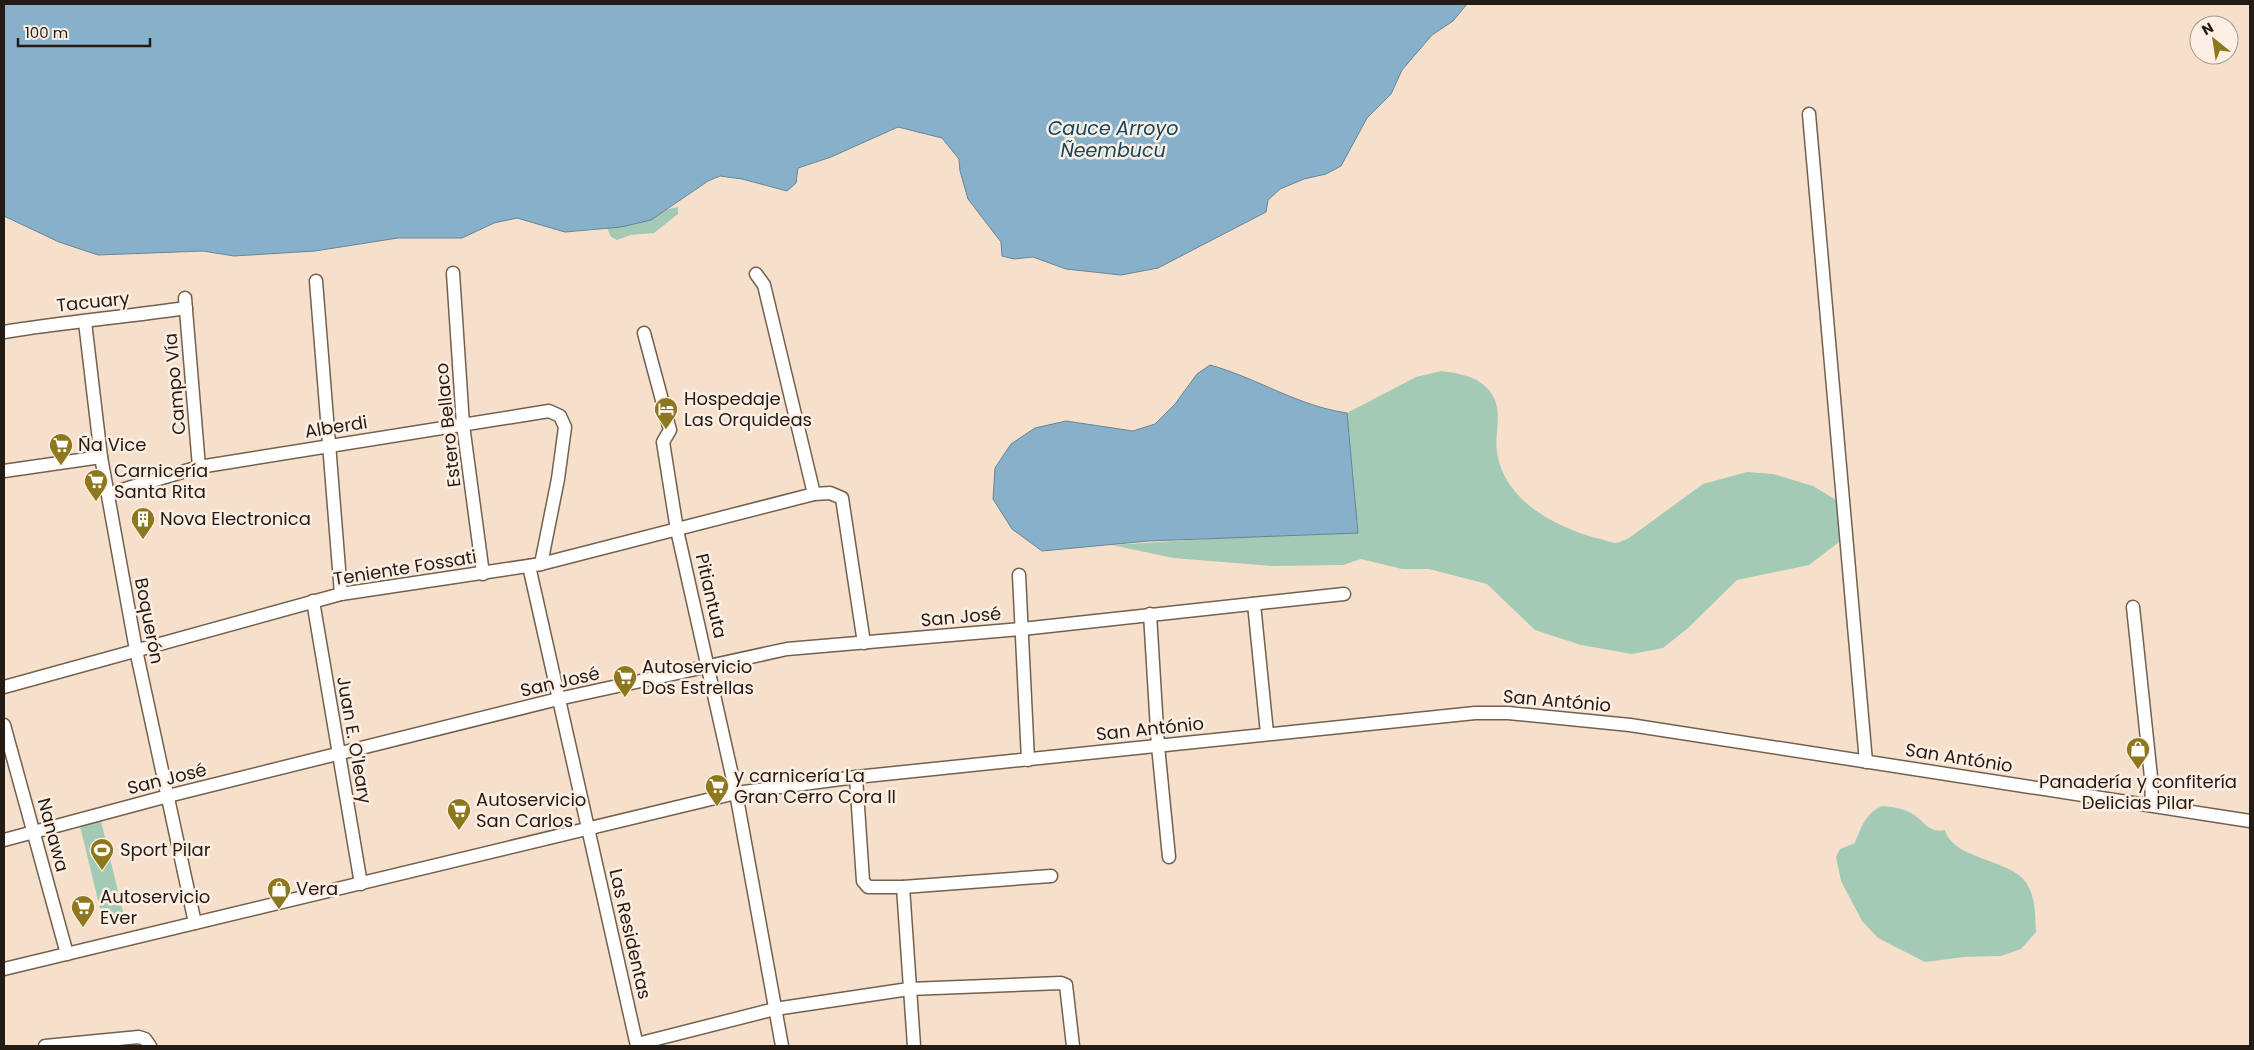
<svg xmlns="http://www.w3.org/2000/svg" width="2254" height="1050" font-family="Poppins,sans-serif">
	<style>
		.green { fill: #a3cab5 }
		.water { fill: #87b1ca; stroke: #698493 }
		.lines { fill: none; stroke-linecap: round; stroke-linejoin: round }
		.minor-casing { stroke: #73604e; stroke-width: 15 }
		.minor { stroke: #fff; stroke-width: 12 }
		.labels { text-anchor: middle; stroke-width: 5; stroke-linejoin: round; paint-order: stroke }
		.street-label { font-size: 18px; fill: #231b14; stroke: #fdefe3 }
		.poi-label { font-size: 18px; fill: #231b14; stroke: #fdefe3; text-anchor: start }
		.water-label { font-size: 19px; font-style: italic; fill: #124761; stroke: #fdefe3 }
	</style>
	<rect width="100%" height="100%" fill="#f6e0cc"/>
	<g class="green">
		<path d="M678 207V214L654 233 631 235 617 240 611 237 605 223Z"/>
		<path d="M1441 371C1462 374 1485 377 1495 400 1502 419 1493 438 1498 457 1507 502 1556 527 1596 538 1602 539 1609 542 1615 543 1619 543 1625 540 1629 538L1703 484 1747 472 1773 474 1813 486 1836 500 1844 521 1839 542 1809 565 1737 580 1688 628 1663 648 1632 654 1581 645 1535 630 1487 584 1429 569H1402L1361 559 1343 565 1272 566 1173 558 1112 545 1252 536 1358 532 1347 413 1416 377Z"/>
		<path d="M1882 806C1893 807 1901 808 1911 813 1924 820 1928 834 1945 830 1953 859 2007 859 2024 880 2036 894 2035 915 2036 932L2021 949 2001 956 1964 957 1925 962 1878 938 1862 921 1841 881 1836 857 1840 849 1855 843C1861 827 1866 813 1882 806Z"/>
		<path d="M100 817 125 920 104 925 79 822Z"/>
	</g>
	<g class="water">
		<path d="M4 4H1467L1453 21 1432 35 1402 70 1391 94 1367 118 1341 166 1326 174 1304 179 1280 189 1268 200 1266 212 1158 268 1121 275 1066 269 1033 257 1014 259 1002 256 1001 242 968 199 960 171 959 159 942 138 898 127 831 157 798 168 796 183 787 191 742 179 720 176 708 181 651 220 621 227 565 232 517 218 494 223 462 238H398L315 251 234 256 203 251 98 255 59 242 4 216Z"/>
		<path d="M1210 365C1257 378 1298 406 1347 413L1358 533 1148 541 1042 551 1012 529 993 499 995 468 1011 444 1035 428 1066 421 1133 431 1155 424 1175 404 1197 374Z"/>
	</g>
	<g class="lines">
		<g class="minor-casing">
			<g id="minor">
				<path d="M1809 114 1866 762"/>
				<path d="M453 273 463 425 483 574"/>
				<path d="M756 274 764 285 814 494 830 493 842 498 864 643"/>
				<path d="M316 281 341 594"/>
				<path d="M185 298 199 467"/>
				<path d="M85 322 101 457 136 650 195 923"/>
				<path d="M4 332C64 322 125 317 186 308"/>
				<path d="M644 333 670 430 663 442 677 530 736 793 782 1046"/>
				<path d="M4 471 101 457"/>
				<path d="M108 494 199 467 549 411 560 416 565 427 558 479 541 564"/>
				<path d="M529 566 637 1046"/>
				<path d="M1019 575 1028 760"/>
				<path d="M313 601 361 884"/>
				<path d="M1254 604 1267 733"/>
				<path d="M2133 607 2151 777 2152 805"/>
				<path d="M1150 614 1158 746 1169 857"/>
				<path d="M4 687 341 594 541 564 814 494"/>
				<path d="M4 725 67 954"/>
				<path d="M856 777 863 881 868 887H903L1051 876"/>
				<path d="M4 840 168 796 558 699 787 649 1022 629 1344 594"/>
				<path d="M903 887 914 1046"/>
				<path d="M4 969 736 793 856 777 1475 713H1508L1630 725 2250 821"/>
				<path d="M637 1044 775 1009 909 989 1061 983 1066 985 1073 1046"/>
				<path d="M45 1046 139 1037 145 1039 150 1046"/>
			</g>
		</g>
		<use href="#minor" class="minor"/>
	</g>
	<defs>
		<g id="hotel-pin" transform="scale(1.25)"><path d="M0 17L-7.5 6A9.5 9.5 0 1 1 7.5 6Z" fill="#8e781d" stroke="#fdefe3"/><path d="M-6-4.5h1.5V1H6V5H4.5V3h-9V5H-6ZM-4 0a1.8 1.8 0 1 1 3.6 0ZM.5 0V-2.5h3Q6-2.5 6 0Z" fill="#fff"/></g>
		<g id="supermarket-pin" transform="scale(1.25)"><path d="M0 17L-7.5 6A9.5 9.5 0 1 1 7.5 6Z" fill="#8e781d" stroke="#fdefe3"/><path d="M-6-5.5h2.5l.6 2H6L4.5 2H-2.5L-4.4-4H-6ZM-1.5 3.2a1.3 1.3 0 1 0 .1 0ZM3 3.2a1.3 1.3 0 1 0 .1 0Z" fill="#fff"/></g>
		<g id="building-pin" transform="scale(1.25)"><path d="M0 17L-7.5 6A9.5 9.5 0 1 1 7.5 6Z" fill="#8e781d" stroke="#fdefe3"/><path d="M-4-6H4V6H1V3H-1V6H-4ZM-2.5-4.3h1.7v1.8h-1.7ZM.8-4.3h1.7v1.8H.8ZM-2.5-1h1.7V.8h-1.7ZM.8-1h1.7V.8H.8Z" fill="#fff"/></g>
		<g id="shop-pin" transform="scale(1.25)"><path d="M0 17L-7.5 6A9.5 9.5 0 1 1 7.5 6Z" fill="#8e781d" stroke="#fdefe3"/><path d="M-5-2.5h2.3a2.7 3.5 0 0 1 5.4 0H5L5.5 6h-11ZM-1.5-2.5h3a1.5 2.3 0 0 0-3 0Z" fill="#fff"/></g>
		<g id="stadium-pin" transform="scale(1.25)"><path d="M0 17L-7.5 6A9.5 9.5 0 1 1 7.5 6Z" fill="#8e781d" stroke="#fdefe3"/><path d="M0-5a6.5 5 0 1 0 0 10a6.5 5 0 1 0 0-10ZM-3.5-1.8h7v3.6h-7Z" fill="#fff"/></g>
	</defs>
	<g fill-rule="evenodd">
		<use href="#hotel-pin" x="666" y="409"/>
		<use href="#supermarket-pin" x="61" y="445"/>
		<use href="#supermarket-pin" x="96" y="481"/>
		<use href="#building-pin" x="143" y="519"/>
		<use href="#supermarket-pin" x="625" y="677"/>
		<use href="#shop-pin" x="2138" y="749"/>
		<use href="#supermarket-pin" x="717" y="786"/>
		<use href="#supermarket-pin" x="459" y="810"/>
		<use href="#stadium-pin" x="102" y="850"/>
		<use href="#shop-pin" x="279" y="889"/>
		<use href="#supermarket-pin" x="83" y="907"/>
	</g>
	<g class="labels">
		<g class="street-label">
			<text transform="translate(93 302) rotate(-6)" y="6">Tacuary</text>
			<text transform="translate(175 384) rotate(-95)" y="6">Campo Vía</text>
			<text transform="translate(448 425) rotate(-96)" y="6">Estero Bellaco</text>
			<text transform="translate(336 427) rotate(-9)" y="6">Alberdi</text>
			<text transform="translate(405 568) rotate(-9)" y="6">Teniente Fossati</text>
			<text transform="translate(711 596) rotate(77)" y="6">Pitiantuta</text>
			<text transform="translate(961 617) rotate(-5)" y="6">San José</text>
			<text transform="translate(149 621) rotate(79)" y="6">Boquerón</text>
			<text transform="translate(560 682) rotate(-13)" y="6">San José</text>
			<text transform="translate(1557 701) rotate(5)" y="6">San António</text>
			<text transform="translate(1150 729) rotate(-6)" y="6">San António</text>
			<text transform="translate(354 740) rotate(80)" y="6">Juan E. O'leary</text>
			<text transform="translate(1959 758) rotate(9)" y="6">San António</text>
			<text transform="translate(167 779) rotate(-14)" y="6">San José</text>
			<text transform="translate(53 835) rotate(75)" y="6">Nanawa</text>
			<text transform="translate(630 934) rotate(77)" y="6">Las Residentas</text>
		</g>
		<g class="poi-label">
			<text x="684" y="405">Hospedaje<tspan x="684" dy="21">Las Orquideas</tspan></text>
			<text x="78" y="451">Ña Vice</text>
			<text x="114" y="477">Carnicería<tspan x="114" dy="21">Santa Rita</tspan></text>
			<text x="160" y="525">Nova Electronica</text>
			<text x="642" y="673">Autoservicio<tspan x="642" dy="21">Dos Estrellas</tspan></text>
			<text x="734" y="782">y carnicería La<tspan x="734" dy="21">Gran Cerro Cora II</tspan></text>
			<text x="2138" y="788" text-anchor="middle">Panadería y confitería<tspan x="2138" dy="21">Delicias Pilar</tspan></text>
			<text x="476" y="806">Autoservicio<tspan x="476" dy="21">San Carlos</tspan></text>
			<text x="120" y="856">Sport Pilar</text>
			<text x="296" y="895">Vera</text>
			<text x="100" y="903">Autoservicio<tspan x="100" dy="21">Ever</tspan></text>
		</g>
		<g class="water-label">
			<text x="1113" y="135">Cauce Arroyo<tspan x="1113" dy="22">Ñeembucu</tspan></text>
		</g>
	</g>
	<rect width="2254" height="1050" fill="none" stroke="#231b14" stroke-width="10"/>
	<g transform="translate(2214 40) rotate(330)"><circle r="24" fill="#fdefe3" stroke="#a69a90"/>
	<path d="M0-4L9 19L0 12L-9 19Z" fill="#8e781d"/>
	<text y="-8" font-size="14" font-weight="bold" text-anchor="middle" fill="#231b14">N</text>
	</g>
	<path d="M18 38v8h132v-8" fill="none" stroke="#231b14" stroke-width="2.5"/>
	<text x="25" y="38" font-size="15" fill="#231b14" stroke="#fdefe3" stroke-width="4" paint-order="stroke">100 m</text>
</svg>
